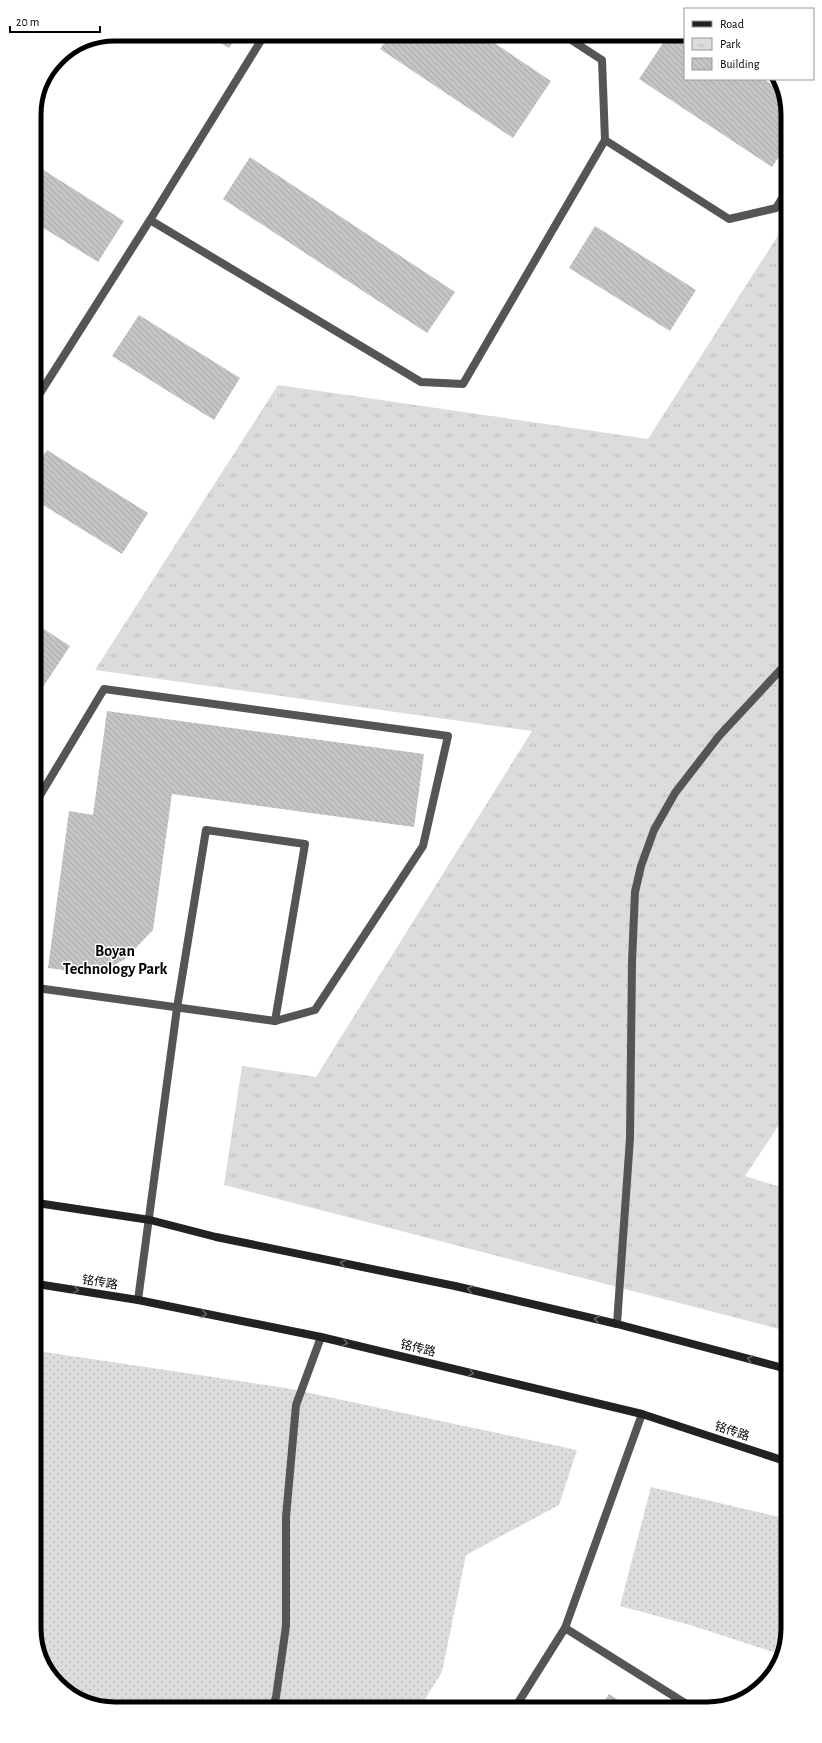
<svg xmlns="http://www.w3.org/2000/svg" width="822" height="1743" font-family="'Alegreya Sans','Noto Sans SC',sans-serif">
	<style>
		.grass { fill: url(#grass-dots) }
		.park { fill: url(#park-tufts) }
		.building { fill: url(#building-back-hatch) }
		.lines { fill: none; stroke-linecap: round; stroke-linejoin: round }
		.lane { stroke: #555; stroke-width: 8 }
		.secondary { stroke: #222; stroke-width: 8 }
		.oneway { stroke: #646464 }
		.labels { text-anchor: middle; stroke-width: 3; stroke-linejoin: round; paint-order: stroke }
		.street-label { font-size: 12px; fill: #000; stroke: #fff }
		.district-label { font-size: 16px; font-weight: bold; fill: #000; stroke: #fff }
		.rim { fill: none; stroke: #000; stroke-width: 5 }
	</style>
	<defs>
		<pattern id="grass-dots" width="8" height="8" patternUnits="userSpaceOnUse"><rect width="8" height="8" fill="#dcdcdc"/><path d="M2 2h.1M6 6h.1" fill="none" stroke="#bbb" stroke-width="1.8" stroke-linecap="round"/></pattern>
		<pattern id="park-tufts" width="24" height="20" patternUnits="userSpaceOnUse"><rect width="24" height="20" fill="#dcdcdc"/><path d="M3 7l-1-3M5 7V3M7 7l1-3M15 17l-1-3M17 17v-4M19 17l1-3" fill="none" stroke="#bbb"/></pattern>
		<pattern id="building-back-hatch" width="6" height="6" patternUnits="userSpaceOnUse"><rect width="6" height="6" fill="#c4c4c4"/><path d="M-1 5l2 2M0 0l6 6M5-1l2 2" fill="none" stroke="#a7a7a7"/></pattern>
	</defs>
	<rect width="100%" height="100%" fill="#fff"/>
	<g class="grass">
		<path d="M38 1351 286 1388 577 1450 559 1505 466 1555 442 1672 420 1707 109 1709 66 1692 38 1654Z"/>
		<path d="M651 1487 788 1519V1628L779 1654 690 1625 620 1606Z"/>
	</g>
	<path class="park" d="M784 226 787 1113 745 1176 787 1189V1331L224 1185 242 1066 316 1077 532 731 95 670 278 385 648 439Z"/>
	<g class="building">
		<path d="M206 34H238L229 48Z"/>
		<path d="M391 34H481L551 81 513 138 380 49Z"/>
		<path d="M669 34H685V79H763L784 92V149L772 167 639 79Z"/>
		<path d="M250 157 455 292 427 333 223 199Z"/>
		<path d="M34 164 124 221 98 262 34 222Z"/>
		<path d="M595 226 696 290 670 331 569 268Z"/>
		<path d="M139 315 240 378 214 420 112 356Z"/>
		<path d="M47 450 148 513 122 554 35 500V468Z"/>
		<path d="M36 624 70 646 43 687 36 682Z"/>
		<path d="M107 711 424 754 414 827 172 794 153 930 124 960 95 974 48 968 69 811 93 815Z"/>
		<path d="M609 1694 626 1705 601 1706Z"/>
	</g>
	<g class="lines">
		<g class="lane">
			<path d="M562 34 602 60 605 140"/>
			<path d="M150 220 265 34"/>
			<path d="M35 401 150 220 421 382 463 384 605 140 729 219 776 208 784 195"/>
			<path d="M36 802 104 689 448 736 423 846 315 1010 275 1021 37 988"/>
			<path d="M138 1300 177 1008 206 830 305 844 275 1021"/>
			<path d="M617 1324 630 1138 632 962 635 892 641 866 654 830 675 793 719 736 785 665"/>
			<path d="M565 1628 688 1705"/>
			<path d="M516 1706 565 1628 642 1414"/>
			<path d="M272 1708 276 1697 286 1626V1517L296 1405 321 1337"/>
		</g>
		<g class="secondary">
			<path d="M37 1203 150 1220 216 1237 455 1286 617 1324 787 1369"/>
			<path d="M37 1284 138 1300 321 1337 642 1414 788 1462"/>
		</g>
	</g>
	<defs><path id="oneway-chevron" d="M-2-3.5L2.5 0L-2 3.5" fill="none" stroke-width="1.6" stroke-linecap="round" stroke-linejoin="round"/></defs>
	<g class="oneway">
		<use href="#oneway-chevron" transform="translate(343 1263) rotate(-168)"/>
		<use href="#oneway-chevron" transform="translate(470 1289) rotate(-167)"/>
		<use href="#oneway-chevron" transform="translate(76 1290) rotate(9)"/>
		<use href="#oneway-chevron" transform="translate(204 1314) rotate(11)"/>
		<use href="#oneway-chevron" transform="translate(597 1319) rotate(-167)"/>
		<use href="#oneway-chevron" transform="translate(345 1343) rotate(14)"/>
		<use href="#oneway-chevron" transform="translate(750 1359) rotate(-165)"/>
		<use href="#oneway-chevron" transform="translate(471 1373) rotate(14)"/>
	</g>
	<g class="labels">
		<g class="street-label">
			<text transform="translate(100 1282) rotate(9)" y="4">铭传路</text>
			<text transform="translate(418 1348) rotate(14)" y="4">铭传路</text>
			<text transform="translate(732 1431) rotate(18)" y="4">铭传路</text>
		</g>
		<g class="district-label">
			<text x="115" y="956">Boyan<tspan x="115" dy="18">Technology Park</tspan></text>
		</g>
	</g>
	<path d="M0 0H822V1743H0ZM115 41H707A74 74 0 0 1 781 115V1628A74 74 0 0 1 707 1702H115A74 74 0 0 1 41 1628V115A74 74 0 0 1 115 41Z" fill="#fff" fill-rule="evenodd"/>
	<path class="rim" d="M115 41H707A74 74 0 0 1 781 115V1628A74 74 0 0 1 707 1702H115A74 74 0 0 1 41 1628V115A74 74 0 0 1 115 41Z"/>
	<rect x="684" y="8" width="130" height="72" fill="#ffffff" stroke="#999999"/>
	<rect x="692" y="21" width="20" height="6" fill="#222222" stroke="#999999"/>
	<text x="720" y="28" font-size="12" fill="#000000">Road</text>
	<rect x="692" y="38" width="20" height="12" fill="url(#park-tufts)" stroke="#999999"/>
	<text x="720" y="48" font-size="12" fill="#000000">Park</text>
	<rect x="692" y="58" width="20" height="12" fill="url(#building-back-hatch)" stroke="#999999"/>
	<text x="720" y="68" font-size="12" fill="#000000">Building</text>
	<path d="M10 26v6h90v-6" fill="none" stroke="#000000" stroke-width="2"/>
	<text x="16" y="26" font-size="12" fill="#000000" stroke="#ffffff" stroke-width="3" paint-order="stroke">20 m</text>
</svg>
